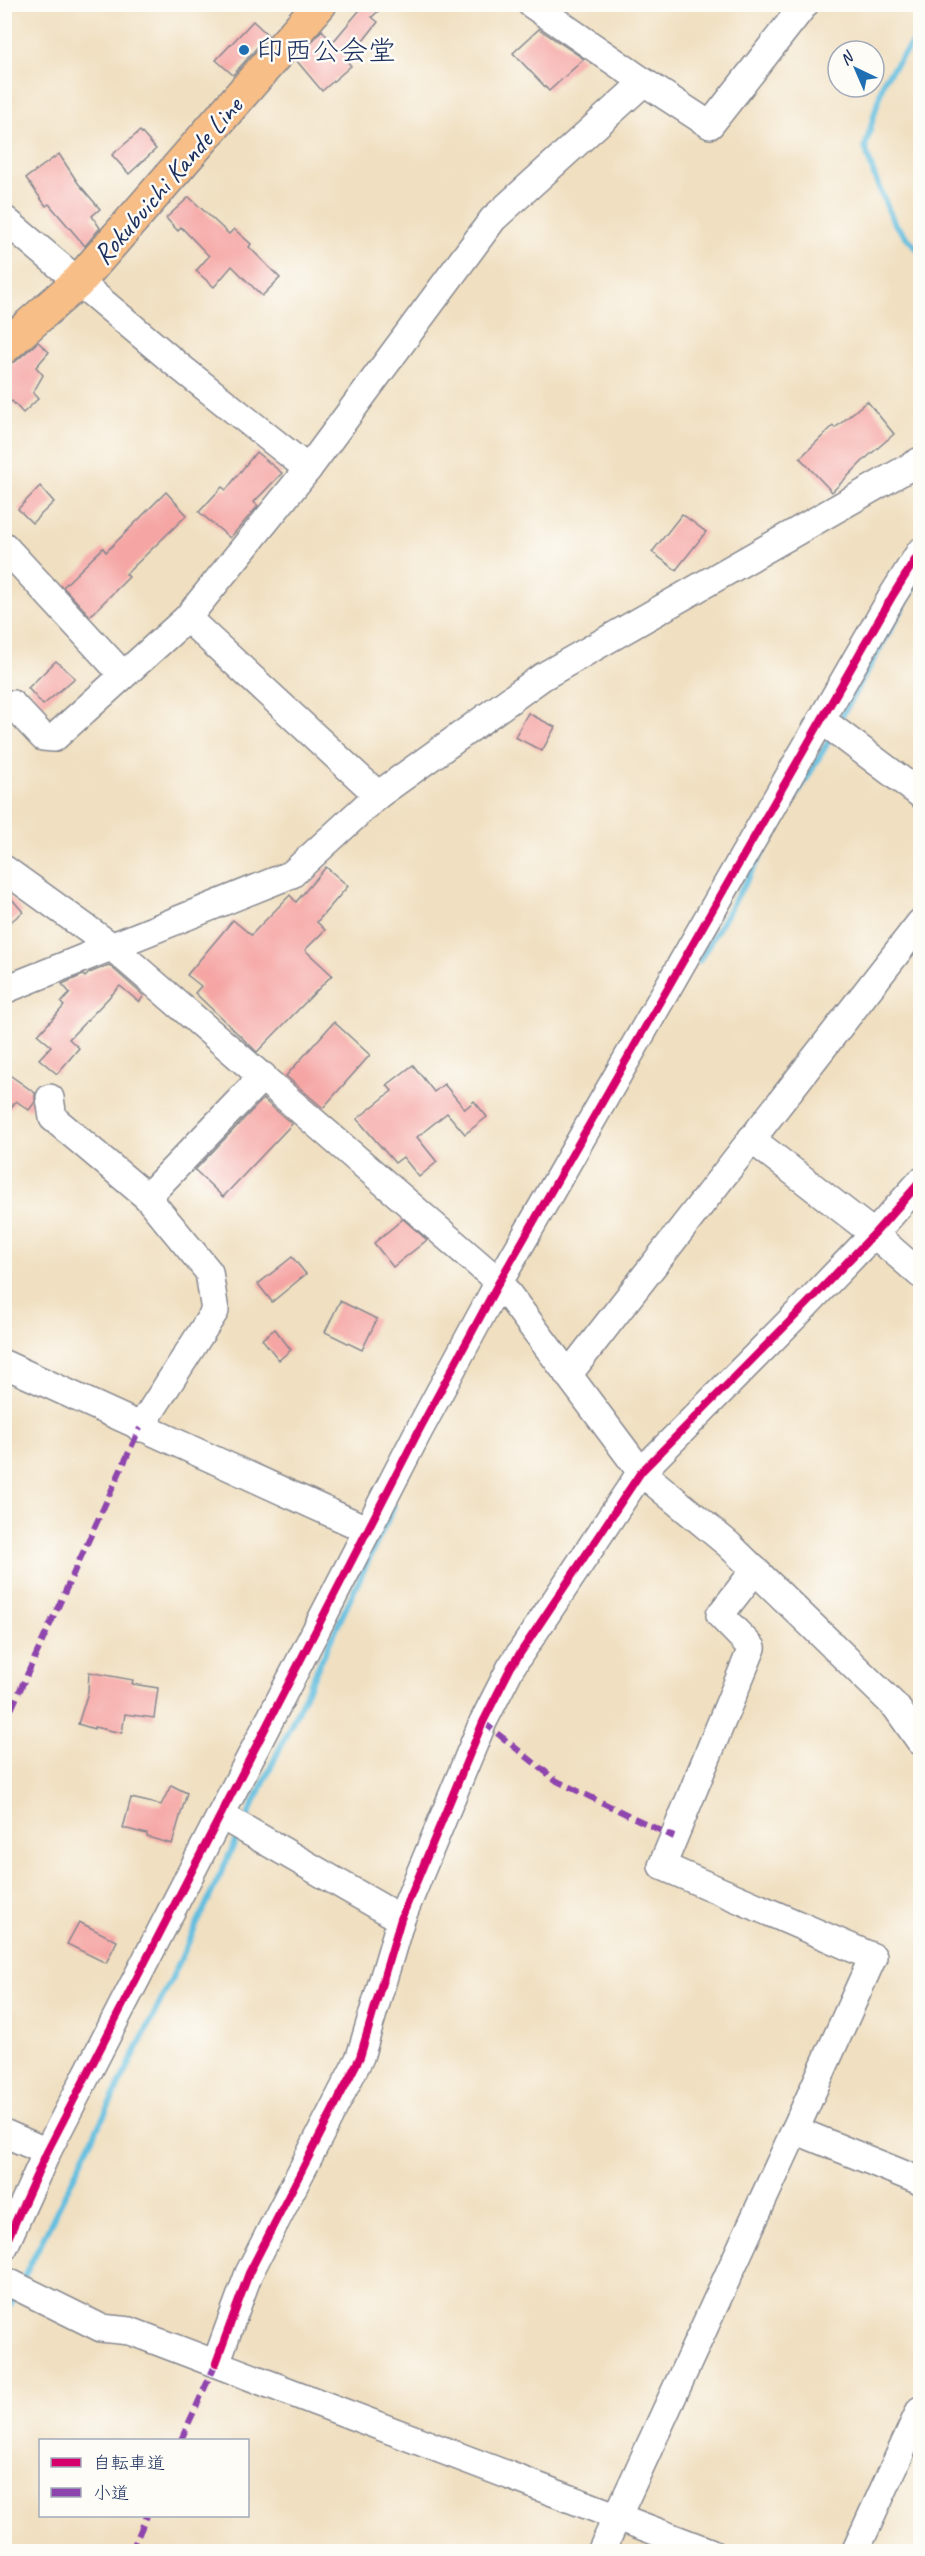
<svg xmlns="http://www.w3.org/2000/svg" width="925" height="2556" font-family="Caveat,'Klee One',sans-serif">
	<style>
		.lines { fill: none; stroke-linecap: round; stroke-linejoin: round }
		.stream { stroke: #61bedf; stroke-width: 6 }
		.building { fill: #f5a6a4 }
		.minor-casing { stroke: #86878f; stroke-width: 30 }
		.major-casing { stroke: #86878f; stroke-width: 36 }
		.minor { stroke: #fff; stroke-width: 27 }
		.major { stroke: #f7be87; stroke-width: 33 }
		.quiet { stroke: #8e44ad; stroke-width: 6; stroke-dasharray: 12 6; stroke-linecap: butt }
		.cycleway-casing { stroke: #fdfcf7; stroke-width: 11 }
		.cycleway { stroke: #d6006c; stroke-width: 8 }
		.poi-dot { fill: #1f6fb2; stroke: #fdfcf7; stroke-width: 2 }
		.labels { text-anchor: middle; stroke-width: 5; stroke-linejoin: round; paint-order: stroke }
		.poi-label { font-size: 28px; fill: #1b2f5e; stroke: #fdfcf7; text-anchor: start }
		.street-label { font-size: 28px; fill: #1b2f5e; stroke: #fdfcf7 }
	</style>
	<rect width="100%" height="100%" fill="#fdfcf7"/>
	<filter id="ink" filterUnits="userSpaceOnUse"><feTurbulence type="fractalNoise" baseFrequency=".0167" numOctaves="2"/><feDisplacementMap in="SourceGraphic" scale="12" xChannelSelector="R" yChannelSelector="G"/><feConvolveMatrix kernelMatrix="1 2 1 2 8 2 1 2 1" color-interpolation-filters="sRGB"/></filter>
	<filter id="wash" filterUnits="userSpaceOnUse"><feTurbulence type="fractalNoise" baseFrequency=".008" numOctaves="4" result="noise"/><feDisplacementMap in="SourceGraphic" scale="24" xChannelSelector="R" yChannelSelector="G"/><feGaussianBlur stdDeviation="1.35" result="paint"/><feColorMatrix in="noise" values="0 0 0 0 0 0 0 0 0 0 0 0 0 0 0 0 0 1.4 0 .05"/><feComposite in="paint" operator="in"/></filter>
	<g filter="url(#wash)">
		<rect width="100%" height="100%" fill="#f0dfc0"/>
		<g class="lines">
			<g class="stream">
				<path d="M920 33 884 80 865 147 875 178 894 223 920 252"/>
				<path d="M838 723 920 577"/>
				<path d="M699 961 831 737"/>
				<path d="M245 1822 394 1506"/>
				<path d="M22 2281 169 1984 239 1834"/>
				<path d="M4 2317 16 2293"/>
			</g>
		</g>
		<g id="blocks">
			<g class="building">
				<path d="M386 4 372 17 378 22 347 61 351 66 322 91 296 60 322 30 332 43 364 5Z"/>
				<path d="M253 21 268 35 233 75 216 60Z"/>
				<path d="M539 29 584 59 549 91 513 53Z"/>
				<path d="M140 131 156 149 129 174 112 155Z"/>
				<path d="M59 154 78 183 100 209 92 216 100 228 85 246 49 204 46 206 26 178Z"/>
				<path d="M189 197 229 234 234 229 251 244 249 247 280 278 262 296 232 266 214 287 196 271 209 256 181 227 178 231 166 218Z"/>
				<path d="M38 342 49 352 36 367 43 375 33 393 38 399 23 413 12 401 4 408V365L16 361Z"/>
				<path d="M867 401 894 434 865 459 832 492 800 458 833 426 835 428Z"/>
				<path d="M256 452 282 473 254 502 258 506 230 538 199 512 222 487 226 490Z"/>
				<path d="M40 486 54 502 32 523 18 509Z"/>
				<path d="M166 492 187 515 126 574 129 577 90 616 63 587 103 548 106 552Z"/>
				<path d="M682 514 706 532 676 570 652 552Z"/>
				<path d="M56 661 75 678 43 705 28 688Z"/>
				<path d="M528 713 555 727 542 751 515 737Z"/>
				<path d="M326 867 348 886 317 922 325 930 305 950 332 975 257 1052 195 993 201 986 187 975 233 920 251 935 290 895 296 902Z"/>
				<path d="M4 890 23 912 4 927Z"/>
				<path d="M109 965 144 996 139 1002 120 986 69 1039 79 1048 57 1074 39 1059 51 1046 38 1035 64 1006 61 1003 70 993 62 984 83 975 85 977 89 973Z"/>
				<path d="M334 1022 370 1055 323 1108 286 1076Z"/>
				<path d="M413 1065 434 1092 444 1084 465 1109 474 1101 487 1117 465 1134 447 1113 417 1137 437 1162 419 1177 403 1157 395 1163 357 1119 392 1091 387 1085Z"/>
				<path d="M4 1071 35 1093V1102L29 1110 16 1101 4 1117Z"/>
				<path d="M263 1099 292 1124 223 1197 195 1170Z"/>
				<path d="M403 1219 427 1240 393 1267 374 1243Z"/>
				<path d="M292 1257 306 1274 272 1302 258 1284Z"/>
				<path d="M340 1301 377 1319 362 1350 325 1332Z"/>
				<path d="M275 1329 291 1350 279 1360 262 1339Z"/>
				<path d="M89 1672 133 1680 132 1684 158 1688 154 1718 125 1714 122 1733 94 1727V1729L78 1724 88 1692Z"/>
				<path d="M171 1785 187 1793 172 1844 147 1837V1834L123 1828 131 1798 161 1805Z"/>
				<path d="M79 1922 117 1941 106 1963 67 1944Z"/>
			</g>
		</g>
	</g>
	<g filter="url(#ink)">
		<use href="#blocks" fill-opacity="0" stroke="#86878f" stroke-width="1.5"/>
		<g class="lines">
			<g class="minor-casing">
				<g id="minor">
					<path d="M644 82 710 125 805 4"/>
					<path d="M4 219 175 363 308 469"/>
					<path d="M4 546 123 675"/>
					<path d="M4 711 12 704 43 737 54 738 187 618"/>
					<path d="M823 721 920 794"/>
					<path d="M378 795 187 618 308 469 493 219 644 82 531 4"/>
					<path d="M4 869 111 946 499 1282 641 1472 728 1544 896 1707 920 1741"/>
					<path d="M4 990 292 874 378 795 542 677 920 461"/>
					<path d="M50 1098 53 1118 147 1197"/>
					<path d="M751 1139 874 1234 920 1274"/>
					<path d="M4 1364 368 1530"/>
					<path d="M568 1375 920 923"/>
					<path d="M140 1428 215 1311 209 1272 147 1197 263 1076"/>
					<path d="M755 1570 720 1615 752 1648 662 1866 873 1957 795 2130"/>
					<path d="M222 1816 401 1919"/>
					<path d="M4 2133 47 2152"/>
					<path d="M4 2247 47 2152 417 1434 499 1282 893 595 920 552"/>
					<path d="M4 2280 101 2328 130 2331 710 2552"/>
					<path d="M216 2363 249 2273 360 2057 401 1919 483 1722 511 1667 641 1472 805 1306 874 1234 920 1182"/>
					<path d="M601 2552 795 2130 920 2181"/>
					<path d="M855 2552 920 2410"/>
				</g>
			</g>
			<g class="major-casing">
				<path id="major" d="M4 347 78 282 320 4"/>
			</g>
			<use href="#minor" class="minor"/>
			<use href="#major" class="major"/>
			<g class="quiet">
				<path d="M483 1722 557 1781 674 1837"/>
				<path d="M4 1725 140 1428"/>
				<path d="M181 2440 216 2363"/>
				<path d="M131 2552 147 2516"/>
			</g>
			<g class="cycleway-casing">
				<g id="cycleway">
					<path d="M4 2247 47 2152 417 1434 499 1282 893 595 920 552"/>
					<path d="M216 2363 249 2273 360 2057 401 1919 483 1722 511 1667 641 1472 805 1306 874 1234 920 1182"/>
				</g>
			</g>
			<use href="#cycleway" class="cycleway"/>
		</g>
	</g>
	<circle class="poi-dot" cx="244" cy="50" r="6"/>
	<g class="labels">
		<g class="poi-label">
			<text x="256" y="60">印西公会堂</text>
		</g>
		<g class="street-label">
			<text transform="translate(167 180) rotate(-49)" y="10">Rokubuichi Kande Line</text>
		</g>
	</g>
	<rect width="925" height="2556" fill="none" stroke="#fdfcf7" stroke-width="24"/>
	<rect x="39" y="2439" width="210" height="78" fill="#fdfcf7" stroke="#a3aaba" stroke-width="1.5"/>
	<rect x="51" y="2458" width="30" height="9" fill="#d6006c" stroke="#a3aaba" stroke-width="1.5"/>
	<text x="93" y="2469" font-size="18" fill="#1b2f5e">自転車道</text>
	<rect x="51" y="2488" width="30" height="9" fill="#8e44ad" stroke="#a3aaba" stroke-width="1.5"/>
	<text x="93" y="2499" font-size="18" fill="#1b2f5e">小道</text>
	<g transform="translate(856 69) rotate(316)"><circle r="28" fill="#fdfcf7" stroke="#a3aaba" stroke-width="1.5"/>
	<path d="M0-4.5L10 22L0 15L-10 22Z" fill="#1f6fb2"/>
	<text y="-9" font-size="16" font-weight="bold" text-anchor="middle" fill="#1b2f5e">N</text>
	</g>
</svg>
